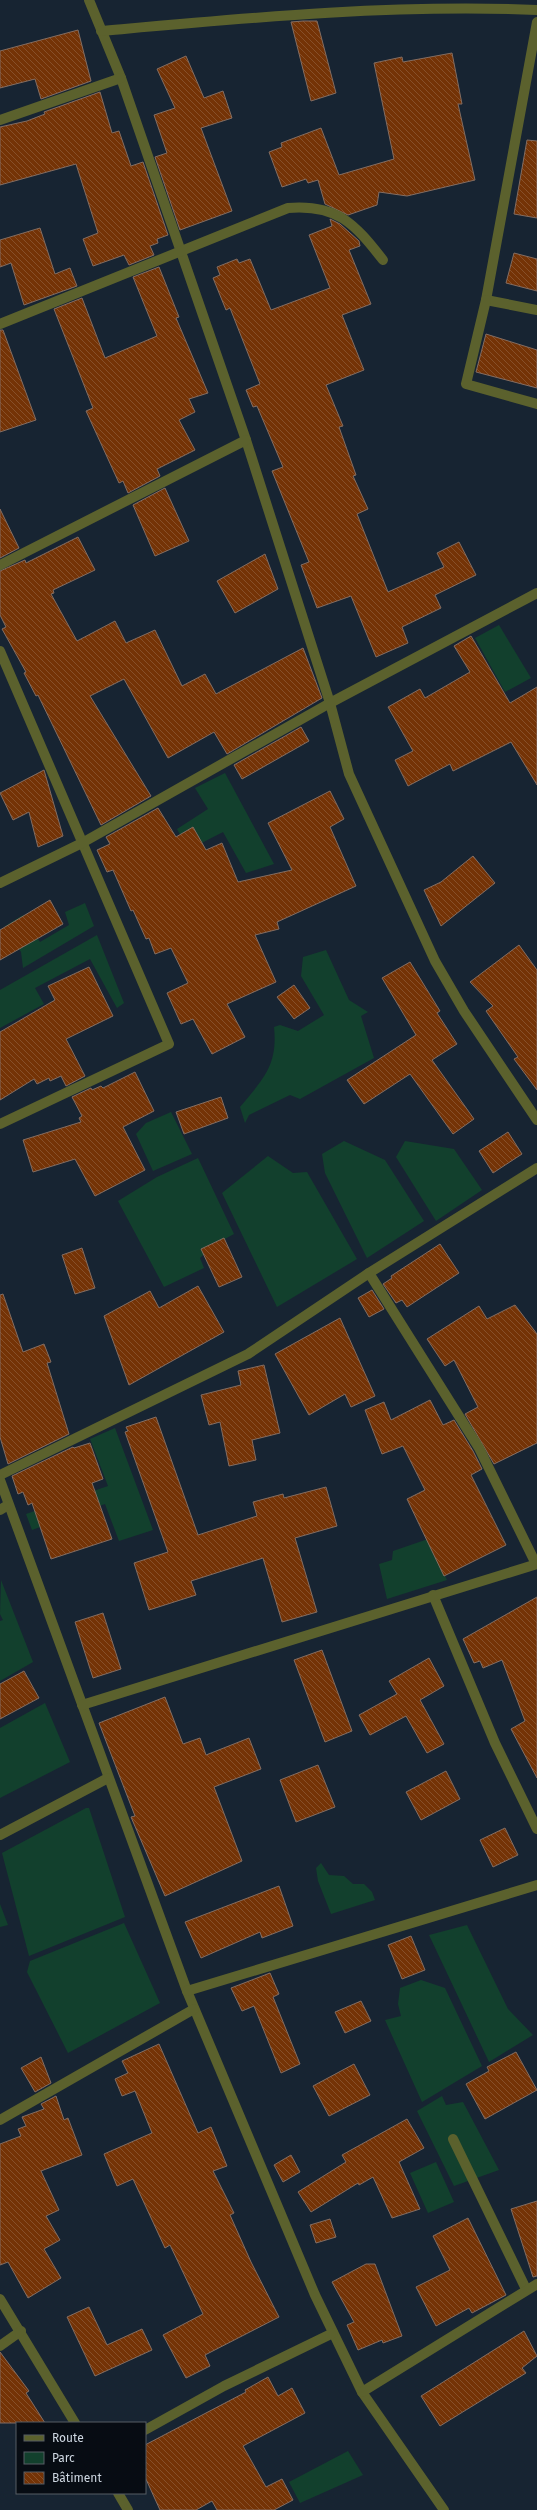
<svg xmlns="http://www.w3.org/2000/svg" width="537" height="2510" font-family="'Fira Sans',sans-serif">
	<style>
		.green { fill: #12402d }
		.building { fill: url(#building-back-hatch); stroke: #836d62 }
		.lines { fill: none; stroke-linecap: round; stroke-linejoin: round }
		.minor { stroke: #5b612d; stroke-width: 10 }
	</style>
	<defs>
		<pattern id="building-back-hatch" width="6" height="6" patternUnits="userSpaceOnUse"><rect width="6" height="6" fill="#743306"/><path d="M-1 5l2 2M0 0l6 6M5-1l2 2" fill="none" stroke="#87502a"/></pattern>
	</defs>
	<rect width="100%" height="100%" fill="#172432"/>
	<g class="green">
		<path d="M499 625 531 678 505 692 475 638Z"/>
		<path d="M225 773 274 864 246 873 223 832 188 850 177 829 208 809 195 788Z"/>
		<path d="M85 903 94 926 23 968 21 952 5 926 23 915 40 942 69 925 65 912Z"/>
		<path d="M97 935 124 1003 117 1008 90 959 35 988 44 1004 0 1028V990Z"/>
		<path d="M326 950 349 1000 368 1012 361 1016 374 1058 300 1099 290 1095 249 1115 245 1123 240 1107C263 1079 278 1066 274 1027L280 1025 298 1031 324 1015 301 976 303 957Z"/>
		<path d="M171 1112 192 1154 153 1171 136 1134 146 1123Z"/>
		<path d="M344 1141 385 1160 424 1221 367 1258 325 1173 322 1154Z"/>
		<path d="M405 1141 454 1149 482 1190 436 1221 396 1157Z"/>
		<path d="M268 1156 293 1173 307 1172 357 1259 277 1307 222 1193Z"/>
		<path d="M198 1158 234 1234 212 1246 200 1258 204 1268 164 1287 118 1201 157 1177Z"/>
		<path d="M115 1428 153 1530 119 1541 105 1504 32 1530 26 1514 108 1486 90 1439Z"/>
		<path d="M428 1539 447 1580 387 1599 379 1564 392 1560 393 1551Z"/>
		<path d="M1 1580 33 1662 0 1681V1621L3 1620 0 1614Z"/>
		<path d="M45 1703 70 1762 0 1798V1728Z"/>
		<path d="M86 1808H89L125 1917 29 1956 2 1853Z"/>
		<path d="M321 1863 329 1875 344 1876 353 1884H364L372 1892 375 1900 331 1914 318 1881 316 1868Z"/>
		<path d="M0 1904 8 1925 0 1927Z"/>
		<path d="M124 1923 160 2003 68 2053 27 1972 30 1961Z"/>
		<path d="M467 1925 508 2009 533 2035 489 2062 429 1935Z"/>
		<path d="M421 1980 445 1988 482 2066 422 2102 385 2020 401 2016 398 2004 400 1988Z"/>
		<path d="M442 2096 446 2105 463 2102 499 2170 454 2186 417 2111Z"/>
		<path d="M436 2162 454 2202 428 2213 410 2173Z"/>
		<path d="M348 2451 363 2475 300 2503 289 2482Z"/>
	</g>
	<g class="building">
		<path d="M303 21H317L336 93 311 101 291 22Z"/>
		<path d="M78 30 91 81 41 99 35 79 0 88V51Z"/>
		<path d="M452 53 462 104H458L475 180 407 196 379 192 377 205 348 215 325 204 318 180 308 183 306 179 282 187 269 152 282 147 281 143 321 128 339 175 394 159 374 63 402 57 403 62Z"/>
		<path d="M186 56 204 98 223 91 232 118 201 128 232 211 180 230 155 157 167 153 154 115 175 108 157 69Z"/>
		<path d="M100 92 112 133 119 131 131 166 143 162 168 235 157 239 158 243 150 246 154 255 129 265 124 255 93 266 83 239 98 233 76 164 0 185V127L27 121 45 114 44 112Z"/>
		<path d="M527 140 537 141V218L514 214Z"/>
		<path d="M330 219 340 224 359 241 360 246 349 250 371 304 342 315 364 370 326 385 343 426 339 427 356 475 353 476 368 509 357 514 388 592 444 567 437 553 459 542 476 575 435 595 441 608 402 627 408 643 376 657 351 596 317 608 301 565 309 562 272 471 283 467 257 406 253 407 246 390 260 384 230 308 226 310 213 278 220 275 217 267 237 259 239 263 250 259 271 310 330 288 309 235 332 226Z"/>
		<path d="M40 228 55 274 70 268 77 286 24 305 11 263 0 267V240Z"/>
		<path d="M514 253 537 259V291L506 283Z"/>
		<path d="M159 267 179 317 176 318 208 393 189 399 195 412 179 420 195 450 157 469 160 476 128 493 123 481 119 483 86 411 93 408 54 309 82 298 105 358 157 336 133 277Z"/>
		<path d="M0 330H3L36 420 0 432Z"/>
		<path d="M486 334 537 350V388L476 372Z"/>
		<path d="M165 488 189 541 155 556 133 505Z"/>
		<path d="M0 509 19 548 0 558Z"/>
		<path d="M78 537 95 570 53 590 54 593 51 594 77 641 115 621 126 643 155 630 182 686 205 674 216 694 303 648 322 698 227 754 214 732 168 758 124 679 90 696 151 796 101 825 38 695 36 696 24 673 26 672 2 629 6 627 0 615V571L25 560 26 563Z"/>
		<path d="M265 554 278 589 235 613 217 581Z"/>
		<path d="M471 636 510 703 537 687V785L511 742 453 771 450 764 408 786 395 760 413 751 388 707 420 689 425 698 470 672 454 646Z"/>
		<path d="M301 727 309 741 242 779 234 765Z"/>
		<path d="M44 770 63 836 38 847 29 812 13 820 0 793Z"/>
		<path d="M330 791 344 819 330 827 356 886 277 922 279 929 255 935 276 982 227 1004 245 1037 212 1054 193 1019 181 1024 167 993 188 983 171 948 155 954 149 938 146 939 133 910 131 911 113 870 107 872 97 850 110 844 106 837 158 808 176 837 193 827 206 850 222 843 238 882 292 870 268 823Z"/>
		<path d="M473 856 495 883 441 926 424 890 441 882Z"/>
		<path d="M50 900 63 924 0 960V930Z"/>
		<path d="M519 945 537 970V1090L514 1059 518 1057 486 1011 493 1006 470 982Z"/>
		<path d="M410 962 440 1011 437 1013 457 1044 432 1060 474 1119 453 1134 410 1074 364 1104 347 1080 416 1035 382 978Z"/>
		<path d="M89 967 113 1016 66 1039 85 1076 66 1086 61 1076 50 1081 49 1078 37 1084 34 1079 0 1100V1032L55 1000 48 986Z"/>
		<path d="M294 985 310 1008 294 1019 277 997Z"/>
		<path d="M135 1072 154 1111 123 1127 145 1170 95 1196 75 1159 33 1172 23 1140 81 1122 79 1118 82 1116 72 1097 91 1088 92 1090 101 1086 103 1088Z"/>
		<path d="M221 1097 228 1118 184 1134 176 1112Z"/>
		<path d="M508 1132 522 1154 493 1173 479 1151Z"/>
		<path d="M224 1238 242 1277 219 1287 201 1249Z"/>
		<path d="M440 1244 459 1273 407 1307 402 1300 396 1303 383 1284 392 1278 391 1276Z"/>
		<path d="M82 1248 95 1288 75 1294 62 1255Z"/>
		<path d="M198 1286 224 1332 129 1385 104 1316 150 1291 159 1308Z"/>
		<path d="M372 1290 384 1309 369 1317 358 1298Z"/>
		<path d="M3 1294 23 1352 44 1344 51 1362 47 1363 69 1434 8 1464 0 1437V1295Z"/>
		<path d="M515 1305 537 1334V1443L494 1464 465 1414 478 1407 454 1360 445 1366 427 1339 479 1306 487 1319Z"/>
		<path d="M340 1318 375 1396 351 1407 345 1394 309 1415 275 1354Z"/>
		<path d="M264 1365 280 1433 252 1440 256 1460 229 1466 220 1422 209 1425 201 1395 241 1385 238 1371Z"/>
		<path d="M430 1400 443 1425 454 1420 473 1451 482 1469 471 1475 506 1545 444 1576 407 1499 425 1490 403 1446 382 1454 365 1410 384 1402 391 1420Z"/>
		<path d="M156 1417 198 1535 257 1516 253 1502 283 1494 284 1498 326 1487 337 1526 295 1538 317 1612 282 1622 263 1558 191 1581 196 1595 149 1610 134 1563 168 1552 125 1432 128 1431 126 1427Z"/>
		<path d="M90 1443 103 1479 92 1483 112 1539 51 1559 32 1503 28 1505 23 1492 18 1494 12 1476 73 1447 74 1448Z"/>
		<path d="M537 1597V1778L511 1729 525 1721 502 1660 483 1668 480 1661 474 1663 463 1639Z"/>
		<path d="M103 1613 121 1669 93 1678 75 1622Z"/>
		<path d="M322 1650 352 1731 325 1742 294 1660Z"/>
		<path d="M429 1658 444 1686 420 1700 444 1744 427 1753 406 1716 370 1735 359 1715 397 1694 389 1681Z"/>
		<path d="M24 1671 39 1698 0 1719V1684Z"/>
		<path d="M165 1697 183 1744 200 1738 206 1755 249 1738 261 1769 214 1787 242 1861 165 1896 131 1817 135 1816 99 1723Z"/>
		<path d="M318 1765 335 1807 296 1822 280 1780Z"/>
		<path d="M446 1771 460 1799 421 1820 406 1792Z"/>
		<path d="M505 1828 518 1855 493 1867 480 1840Z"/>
		<path d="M279 1886 293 1926 262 1938 260 1932 201 1958 185 1922Z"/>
		<path d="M411 1936 425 1970 402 1979 388 1945Z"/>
		<path d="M270 1973 279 1994 273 1997 300 2064 281 2073 254 2006 242 2011 231 1988Z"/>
		<path d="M361 2001 371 2021 345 2033 335 2012Z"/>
		<path d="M159 2044 198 2133 211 2127 227 2166 213 2171 234 2213 230 2215 251 2262 279 2317 205 2355 210 2366 186 2378 163 2335 203 2314 170 2245 165 2248 133 2179 117 2186 104 2154 152 2133 135 2091 122 2096 115 2079 128 2073 122 2061Z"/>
		<path d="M516 2052 537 2090 485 2119 466 2084 489 2071 487 2067Z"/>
		<path d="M41 2057 51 2083 35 2092 21 2068Z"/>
		<path d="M354 2064 370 2095 329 2116 313 2086Z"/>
		<path d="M56 2096 64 2120 68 2118 82 2155 41 2171 59 2210 46 2216 60 2240 44 2249 61 2278 28 2298 8 2262 0 2265V2144L21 2136 18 2129 26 2126 22 2117 44 2109 41 2104Z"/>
		<path d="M407 2119 424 2148 399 2162 420 2209 392 2218 373 2177 359 2185 358 2183 311 2212 298 2192 346 2162 342 2155Z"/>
		<path d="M291 2155 300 2172 283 2182 274 2165Z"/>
		<path d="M537 2201V2276L533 2277 511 2209Z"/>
		<path d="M468 2218 506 2295 472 2313 469 2308 436 2326 416 2287 450 2270 433 2236Z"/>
		<path d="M330 2219 336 2237 316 2243 310 2225Z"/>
		<path d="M366 2264H375L402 2336 383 2343 382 2340 358 2350 347 2325 354 2322 332 2282Z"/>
		<path d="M89 2307 107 2345 142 2329 152 2350 95 2376 67 2317Z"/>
		<path d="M524 2331 537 2356 522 2368 526 2373 440 2426 421 2396Z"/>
		<path d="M0 2352 29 2391 26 2393 45 2423H0Z"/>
		<path d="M268 2377 278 2396 292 2388 305 2413 243 2446 266 2487 282 2479 293 2500 274 2510H217L212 2501 196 2510H160L145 2477V2445L246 2392 245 2390Z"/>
	</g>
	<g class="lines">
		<g class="minor">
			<path d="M89 0 121 78 246 440 330 703 349 774 435 961 464 1011 537 1120"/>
			<path d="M537 22 486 300 537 310"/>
			<path d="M101 31C246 18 391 4 537 10"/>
			<path d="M0 120 121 78"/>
			<path d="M486 300 466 384 537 404"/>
			<path d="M0 324 288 208C337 204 354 223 383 260"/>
			<path d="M0 565 246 440"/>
			<path d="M0 651 169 1044 0 1124"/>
			<path d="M0 883 82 843 330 703 537 593"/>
			<path d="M369 1273 479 1448 536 1564"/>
			<path d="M0 1475 248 1354 369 1273 537 1168"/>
			<path d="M0 1480 187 1991 315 2295 362 2392 444 2510"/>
			<path d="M0 1510 8 1505"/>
			<path d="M433 1595 495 1743 537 1829"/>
			<path d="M82 1705 537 1564"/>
			<path d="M0 1835 108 1778"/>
			<path d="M187 1991 537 1885"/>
			<path d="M0 2120 194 2009"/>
			<path d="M453 2139 526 2289"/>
			<path d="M0 2299 75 2423"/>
			<path d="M0 2346 21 2331"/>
			<path d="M362 2392 537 2284"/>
			<path d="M145 2430 224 2386 333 2333"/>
			<path d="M118 2493 128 2510"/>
		</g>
	</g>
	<rect x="16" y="2422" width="130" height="72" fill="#070c13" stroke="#575d65"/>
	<rect x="24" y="2435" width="20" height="6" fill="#5b612d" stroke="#575d65"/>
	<text x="52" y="2442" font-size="12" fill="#ced7e1">Route</text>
	<rect x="24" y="2452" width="20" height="12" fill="#12402d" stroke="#575d65"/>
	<text x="52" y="2462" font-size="12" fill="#ced7e1">Parc</text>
	<rect x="24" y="2472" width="20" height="12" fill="url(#building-back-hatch)" stroke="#575d65"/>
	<text x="52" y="2482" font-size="12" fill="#ced7e1">Bâtiment</text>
</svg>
